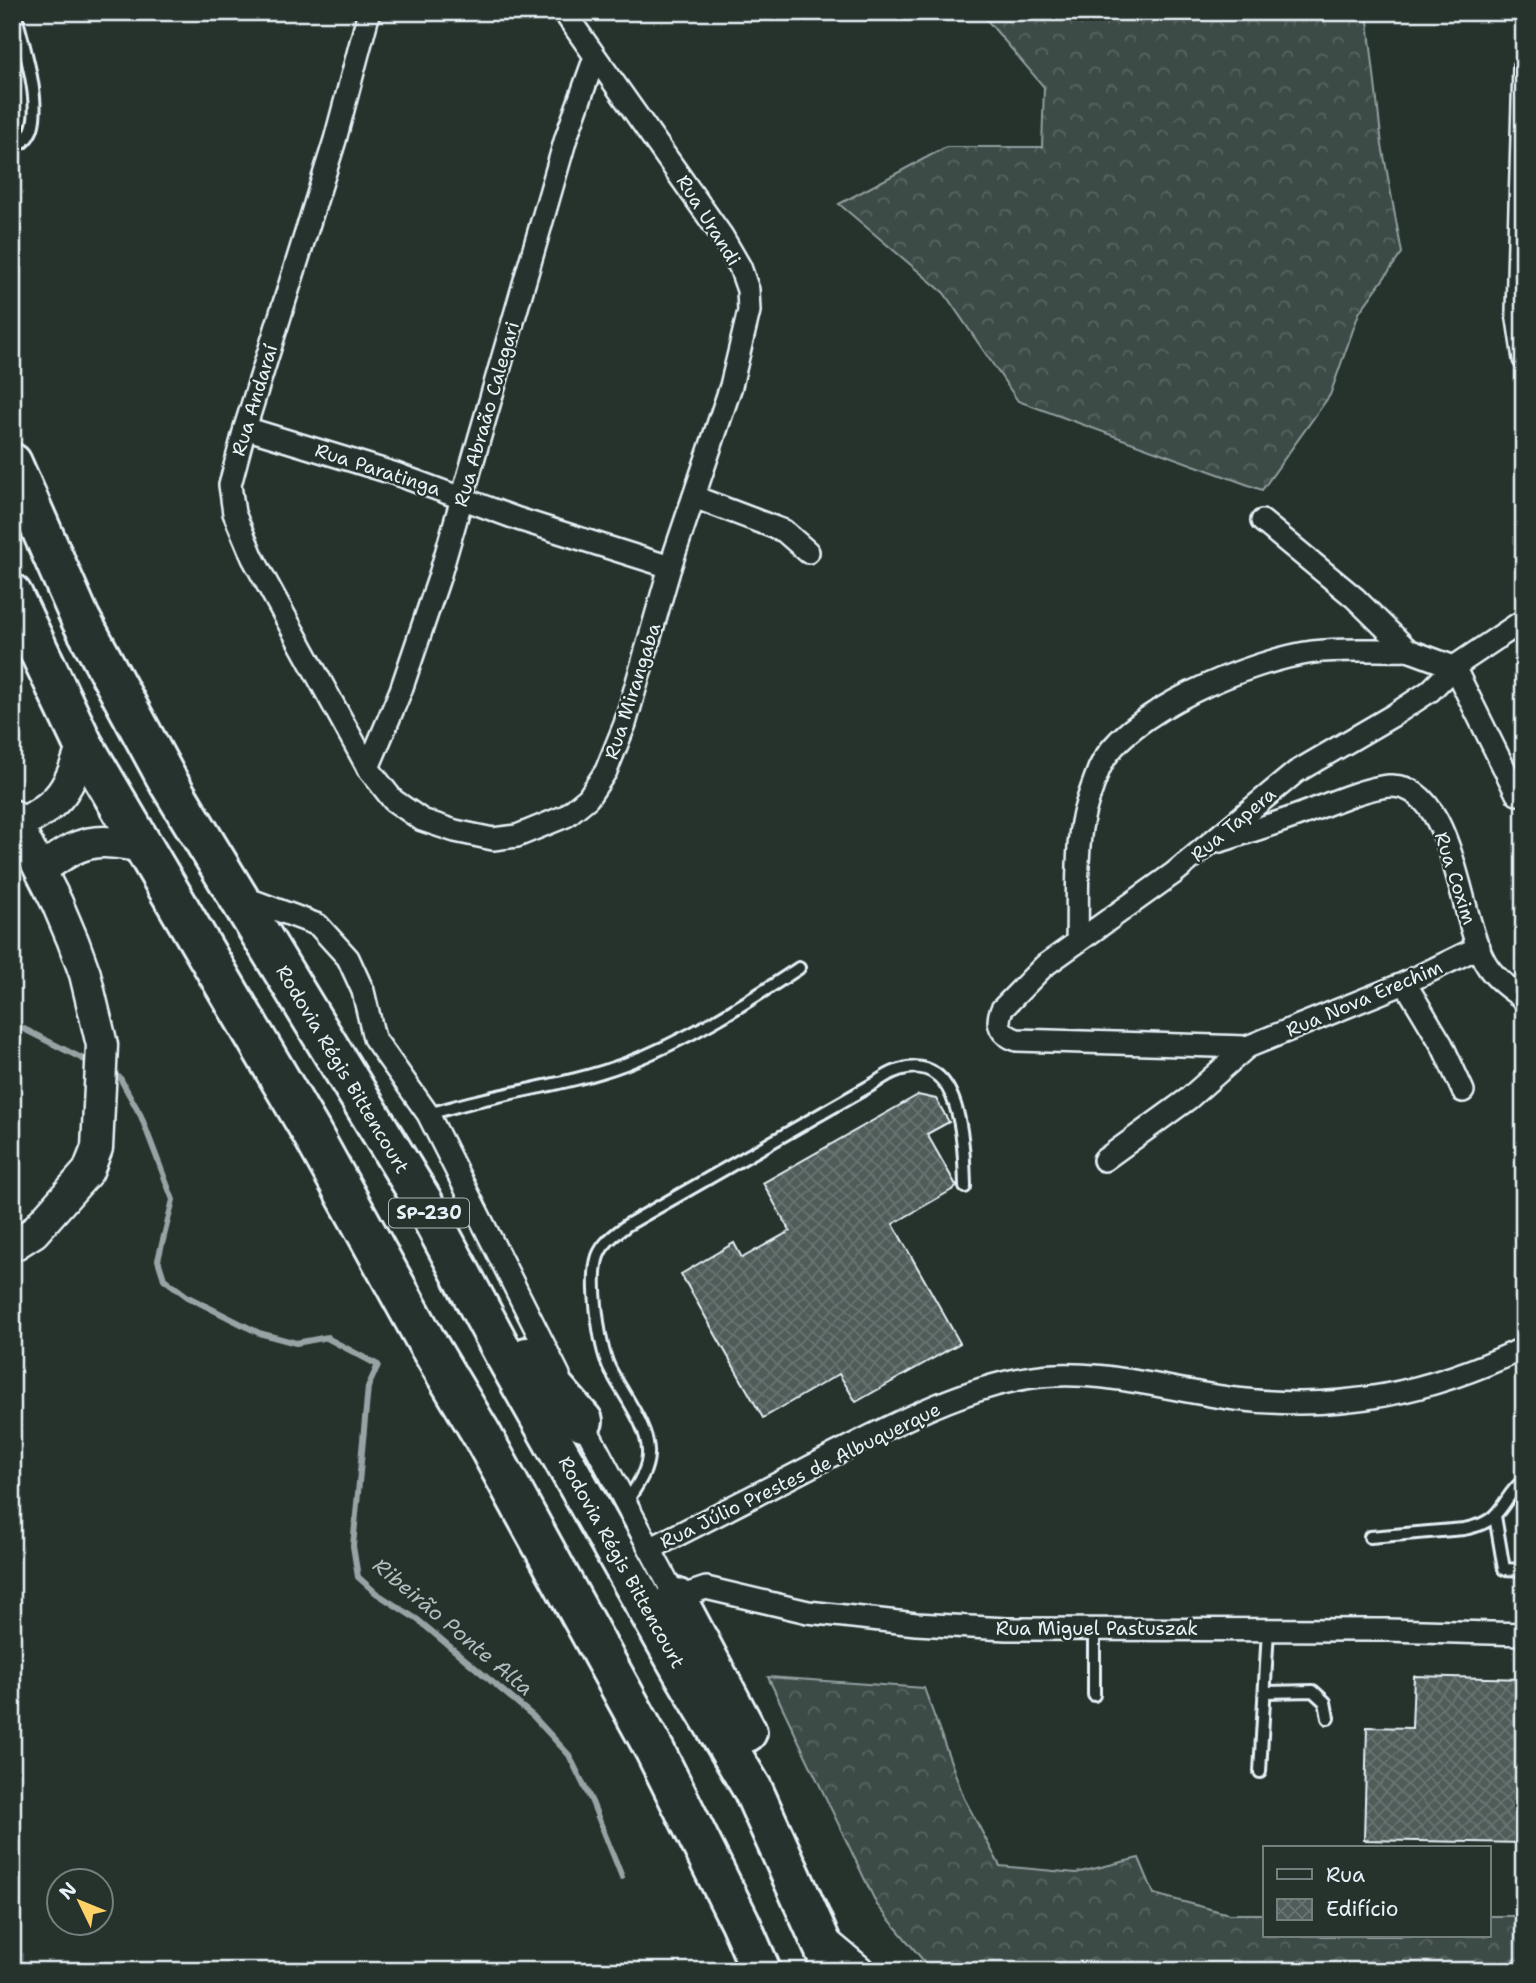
<svg xmlns="http://www.w3.org/2000/svg" width="1536" height="1983" font-family="'Shantell Sans',sans-serif">
	<style>
		.forest { fill: url(#forest-crowns); stroke: #939ea0; stroke-width: 2 }
		.lines { fill: none; stroke-linecap: round; stroke-linejoin: round }
		.stream { stroke: #98a3a5; stroke-width: 6 }
		.building { fill: url(#building-cross-hatch); stroke: #e8f1f8; stroke-width: 2 }
		.lane-casing { stroke: #e8f1f8; stroke-width: 16 }
		.street-casing { stroke: #e8f1f8; stroke-width: 26 }
		.secondary-casing { stroke: #e8f1f8; stroke-width: 35 }
		.highway-casing { stroke: #e8f1f8; stroke-width: 44 }
		.lane { stroke: #26332d; stroke-width: 10 }
		.street { stroke: #26332d; stroke-width: 21 }
		.secondary { stroke: #26332d; stroke-width: 30 }
		.highway { stroke: #26332d; stroke-width: 38 }
		.labels { text-anchor: middle; stroke-width: 5; stroke-linejoin: round; paint-order: stroke }
		.shield { fill: #26332d; stroke: #aeb8bb; stroke-width: 2 }
		.shield-label { font-size: 18px; font-weight: bold; fill: #e8f1f8 }
		.street-label { font-size: 19px; fill: #e8f1f8; stroke: #26332d }
		.water-label { font-size: 21px; font-style: italic; fill: #b3bdc0; stroke: #26332d }
	</style>
	<defs>
		<pattern id="forest-crowns" width="20" height="18" patternUnits="userSpaceOnUse" patternTransform="scale(1.75)"><rect width="20" height="18" fill="#3e4b47"/><path d="M2 6a3 3 0 1 1 6 0M12 15a3 3 0 1 1 6 0" fill="none" stroke="#5a6562"/></pattern>
		<pattern id="building-cross-hatch" width="8" height="8" patternUnits="userSpaceOnUse" patternTransform="scale(1.75)"><rect width="8" height="8" fill="#505c59"/><path d="M0 0l8 8M0 8l8-8" fill="none" stroke="#697472"/></pattern>
	</defs>
	<rect width="100%" height="100%" fill="#26332d"/>
	<filter id="ink" filterUnits="userSpaceOnUse"><feTurbulence type="fractalNoise" baseFrequency=".0143" numOctaves="2"/><feDisplacementMap in="SourceGraphic" scale="14" xChannelSelector="R" yChannelSelector="G"/><feConvolveMatrix kernelMatrix="1 2 1 2 8 2 1 2 1" color-interpolation-filters="sRGB"/></filter>
	<g filter="url(#ink)">
		<g class="forest">
			<path d="M980 12H1367L1382 145 1402 253 1359 313 1330 395 1262 490 1018 401 944 293 839 204 946 147H1042L1044 87Z"/>
			<path d="M768 1677 924 1688 964 1798 1000 1866 1076 1873 1139 1858 1154 1894 1229 1914H1265V1936H1489V1916H1524V1971H932L877 1905Z"/>
		</g>
		<g class="lines">
			<g class="stream">
				<path d="M12 1023 93 1064"/>
				<path d="M109 1072 120 1078 141 1116 173 1200 158 1260 164 1279 188 1297 259 1333 296 1343 328 1337 327 1338 378 1365 368 1387 353 1546 358 1577 376 1593 418 1620 533 1716 569 1755 592 1802 622 1877"/>
			</g>
		</g>
		<g class="building">
			<path d="M918 1095 936 1099 949 1122 927 1134 957 1187 893 1224 960 1343 856 1402 839 1374 763 1418 681 1274 734 1243 742 1258 790 1231 763 1183Z"/>
			<path d="M1414 1676 1524 1679V1843L1364 1840 1367 1727 1412 1728Z"/>
		</g>
		<g class="lines">
			<g class="lane-casing">
				<g id="lane">
					<path d="M12 149C21 144 27 140 31 131 43 103 22 41 15 12"/>
					<path d="M428 1114C447 1109 466 1103 485 1099 532 1088 580 1081 625 1064 688 1040 743 1005 799 968"/>
					<path d="M626 1503C635 1488 647 1474 648 1455 650 1427 621 1392 609 1367 599 1345 590 1279 598 1256 603 1242 616 1234 627 1225L875 1083C882 1078 890 1073 899 1070 963 1050 964 1148 965 1187"/>
					<path d="M1495 1516 1504 1569 1524 1570"/>
					<path d="M1370 1537 1464 1529C1474 1527 1488 1523 1495 1515 1507 1503 1508 1493 1524 1480"/>
					<path d="M1265 1692 1313 1691 1325 1702 1328 1718"/>
					<path d="M1094 1695V1628"/>
					<path d="M1260 1772 1268 1629"/>
				</g>
			</g>
			<g class="street-casing">
				<g id="street">
					<path d="M369 12 335 140 245 428 230 485 234 513 253 558 368 768 393 800 422 820 455 831 493 839 517 836 566 816 588 798 606 771 625 724 670 567 731 386 749 311 748 290 740 267 722 236 564 12"/>
					<path d="M1524 67 1517 312 1524 359"/>
					<path d="M245 428 396 474 518 519 670 567"/>
					<path d="M694 497 784 531 808 552"/>
					<path d="M1262 521 1355 598 1408 650 1454 667 1517 794"/>
					<path d="M368 768 401 690 439 578 566 138 595 57"/>
					<path d="M1220 841C1248 832 1275 824 1302 814 1326 805 1364 788 1389 786 1456 782 1458 924 1488 967 1497 980 1511 990 1524 999"/>
					<path d="M240 896 318 925 348 958 363 991 374 1038 428 1114 559 1375"/>
					<path d="M1077 942C1078 907 1076 871 1080 836 1082 814 1091 790 1099 769 1124 711 1253 660 1313 652 1344 648 1377 651 1408 650"/>
					<path d="M1479 947 1405 983 1247 1047 1017 1040C1001 1035 995 1024 1002 1009L1044 966 1174 873 1296 772 1392 716 1430 691 1454 667 1524 620"/>
					<path d="M1405 983 1442 1045 1463 1091"/>
					<path d="M1104 1160 1188 1099 1247 1047"/>
					<path d="M578 1413 676 1598 706 1588 808 1612 916 1624 1007 1629 1388 1630 1524 1634"/>
					<path d="M650 1549C710 1518 770 1488 829 1457 891 1426 957 1390 1026 1378 1096 1366 1166 1390 1236 1399 1341 1412 1429 1393 1524 1348"/>
				</g>
			</g>
			<g class="secondary-casing">
				<g id="secondary">
					<path d="M12 815 57 903 73 941 85 974 102 1045 97 1148 88 1171 34 1232 12 1246"/>
					<path d="M18 825C62 804 69 788 83 744"/>
					<path d="M41 870C82 839 94 838 144 847"/>
					<path d="M822 1940 859 1971"/>
				</g>
			</g>
			<g class="highway-casing">
				<g id="highway">
					<path d="M12 463 80 618 115 683 169 783 422 1200 504 1354 681 1669 753 1790 834 1971"/>
					<path d="M12 594 83 744 311 1132 426 1341 482 1435 655 1751 740 1922 761 1971"/>
					<path d="M527 1357 583 1421"/>
					<path d="M676 1598 747 1732"/>
				</g>
			</g>
			<use href="#lane" class="lane"/>
			<use href="#street" class="street"/>
			<use href="#secondary" class="secondary"/>
			<use href="#highway" class="highway"/>
		</g>
	</g>
	<g class="labels">
		<rect class="shield" x="389" y="1198.5" width="80" height="29" rx="5"/>
		<g class="shield-label">
			<text x="429" y="1219">SP-230</text>
		</g>
		<g class="street-label">
			<text transform="translate(709 220) rotate(58)" y="7">Rua Urandi</text>
			<text transform="translate(254 400) rotate(-73)" y="7">Rua Andaraí</text>
			<text transform="translate(486 414) rotate(-74)" y="7">Rua Abraão Calegari</text>
			<text transform="translate(378 469) rotate(18)" y="7">Rua Paratinga</text>
			<text transform="translate(632 691) rotate(-72)" y="7">Rua Mirangaba</text>
			<text transform="translate(1233 824) rotate(-40)" y="7">Rua Tapera</text>
			<text transform="translate(1456 878) rotate(72)" y="7">Rua Coxim</text>
			<text transform="translate(1364 998) rotate(-23)" y="7">Rua Nova Erechim</text>
			<text transform="translate(343 1069) rotate(59)" y="7">Rodovia Régis Bittencourt</text>
			<text transform="translate(800 1475) rotate(-26)" y="7">Rua Júlio Prestes de Albuquerque</text>
			<text transform="translate(622 1562) rotate(61)" y="7">Rodovia Régis Bittencourt</text>
			<text x="1097" y="1635">Rua Miguel Pastuszak</text>
		</g>
		<g class="water-label">
			<text transform="translate(453 1627) rotate(40)" y="7">Ribeirão Ponte Alta</text>
		</g>
	</g>
	<rect width="1536" height="1983" fill="none" stroke="#26332d" stroke-width="42"/>
	<rect x="21" y="21" width="1494" height="1941" fill="none" stroke="#e8f1f8" stroke-width="2.5" filter="url(#ink)"/>
	<rect x="1263" y="1846" width="228" height="91" fill="#26332d" stroke="#747f7e" stroke-width="2"/>
	<rect x="1277" y="1869" width="35" height="10" fill="#26332d" stroke="#747f7e" stroke-width="2"/>
	<text x="1326" y="1882" font-size="21" fill="#e8f1f8">Rua</text>
	<rect x="1277" y="1899" width="35" height="21" fill="url(#building-cross-hatch)" stroke="#747f7e" stroke-width="2"/>
	<text x="1326" y="1916" font-size="21" fill="#e8f1f8">Edifício</text>
	<g transform="translate(80 1902) rotate(313)"><circle r="33" fill="#26332d" stroke="#747f7e" stroke-width="2"/>
	<path d="M0-5L12 26L0 18L-12 26Z" fill="#ffd166"/>
	<text y="-10" font-size="19" font-weight="bold" text-anchor="middle" fill="#e8f1f8">N</text>
	</g>
</svg>
